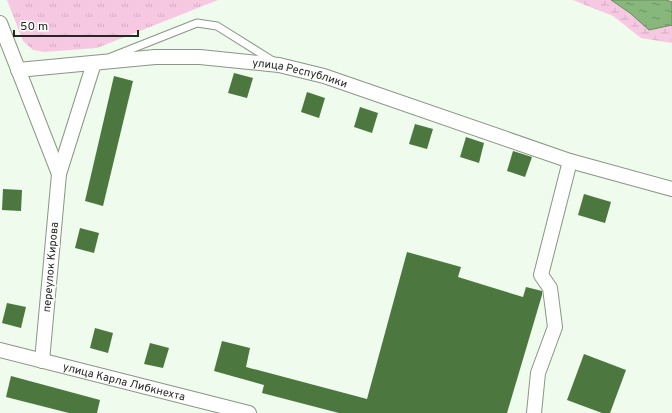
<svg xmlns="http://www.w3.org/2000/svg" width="672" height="413" font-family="Overpass,sans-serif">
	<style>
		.grass { fill: url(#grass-tufts) }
		.wetland { fill: url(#wetland-marsh) }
		.water { fill: url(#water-ripples); stroke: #6a8c60 }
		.building { fill: #4c783f }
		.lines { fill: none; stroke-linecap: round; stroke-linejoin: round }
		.lane-casing { stroke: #8a9587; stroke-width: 9 }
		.street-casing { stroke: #8a9587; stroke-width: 16 }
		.lane { stroke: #fff; stroke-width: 7 }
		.street { stroke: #fff; stroke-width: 14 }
		.labels { text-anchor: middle; stroke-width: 4; stroke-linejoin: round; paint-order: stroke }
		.street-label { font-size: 11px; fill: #232822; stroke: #fff }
	</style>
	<defs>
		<pattern id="grass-tufts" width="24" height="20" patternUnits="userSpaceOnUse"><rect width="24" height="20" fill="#f7c8e2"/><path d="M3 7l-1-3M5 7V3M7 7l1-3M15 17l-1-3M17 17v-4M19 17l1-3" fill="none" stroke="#d3acc2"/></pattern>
		<pattern id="wetland-marsh" width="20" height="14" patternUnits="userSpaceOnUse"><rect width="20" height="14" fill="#f7c8e2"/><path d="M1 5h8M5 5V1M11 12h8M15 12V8" fill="none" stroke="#d3acc2"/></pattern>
		<pattern id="water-ripples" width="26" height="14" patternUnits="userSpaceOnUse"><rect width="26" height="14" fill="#88b77b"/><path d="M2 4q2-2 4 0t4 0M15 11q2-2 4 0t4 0" fill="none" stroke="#6f9564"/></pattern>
	</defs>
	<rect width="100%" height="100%" fill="#effbec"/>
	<path class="grass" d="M7 0H218L97 48 44 52 33 50 23 41Z"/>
	<path class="wetland" d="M573 0H672V43L641 38 613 16Z"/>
	<path class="water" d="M611 0H666L672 2V25L649 30 630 13Z"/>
	<g class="building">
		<path d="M234 73 253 78 247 98 228 93Z"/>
		<path d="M114 76 133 81 103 206 85 201Z"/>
		<path d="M307 92 325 98 319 118 301 112Z"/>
		<path d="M360 107 378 113 372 133 354 127Z"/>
		<path d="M415 124 433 129 427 149 409 144Z"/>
		<path d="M466 137 484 143 479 163 460 157Z"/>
		<path d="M513 151 532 157 525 177 507 171Z"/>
		<path d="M3 189 22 190 21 211 2 210Z"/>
		<path d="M584 194 611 202 605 223 578 215Z"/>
		<path d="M80 228 99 233 94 253 75 248Z"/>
		<path d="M407 252 461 267 458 277 523 297 526 287 542 291V295L507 413H339L262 393 264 385 214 371 222 341 250 348 246 367 367 399Z"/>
		<path d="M7 303 26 307 21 328 2 323Z"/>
		<path d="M95 328 113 333 108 353 90 348Z"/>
		<path d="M150 343 169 348 163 368 144 364Z"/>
		<path d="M584 354 626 370 610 413H602L567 400Z"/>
		<path d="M11 376 100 400 97 413H69L6 397Z"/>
	</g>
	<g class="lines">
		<g class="lane-casing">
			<path id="lane" d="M111 57 197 23 217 26 273 61"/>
		</g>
		<g class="street-casing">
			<g id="street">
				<path d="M0 23 59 174 42 361"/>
				<path id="s1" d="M18 70 155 57H200L279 65 324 76 570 161 541 275 550 288 555 327 538 373 534 413"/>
				<path d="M570 161 672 189"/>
				<path d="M59 174 94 63"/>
				<path id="s2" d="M0 350 249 413"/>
			</g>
		</g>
		<use href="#lane" class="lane"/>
		<use href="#street" class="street"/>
	</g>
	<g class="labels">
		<g class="street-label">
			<text dy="4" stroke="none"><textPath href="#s1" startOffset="284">улица Республики</textPath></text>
			<text transform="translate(50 267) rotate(-85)" y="4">переулок Кирова</text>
			<text dy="4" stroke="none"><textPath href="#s2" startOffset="128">улица Карла Либкнехта</textPath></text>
		</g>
	</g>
	<path d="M14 30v6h124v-6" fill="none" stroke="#232822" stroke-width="2"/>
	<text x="20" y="30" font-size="12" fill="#232822" stroke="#ffffff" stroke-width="3" paint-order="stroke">50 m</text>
</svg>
